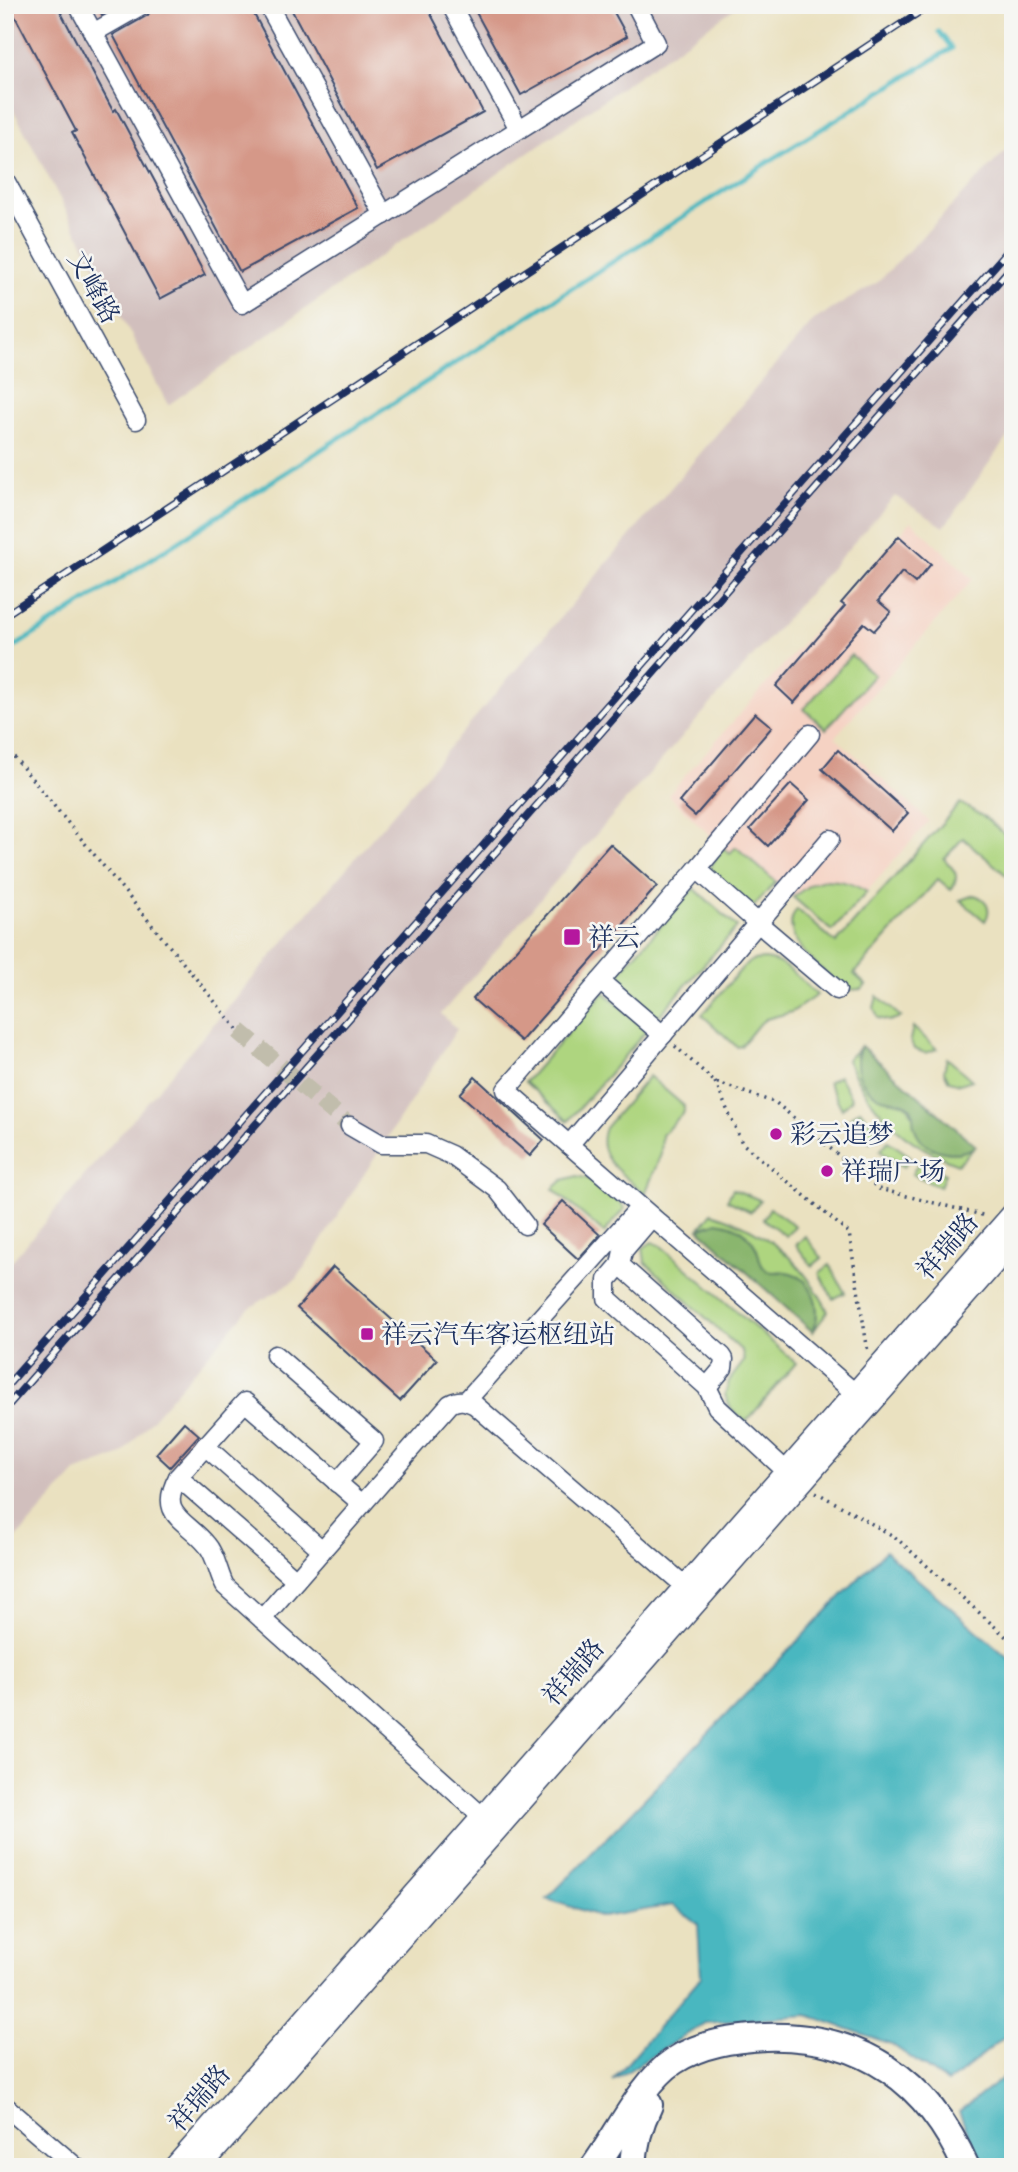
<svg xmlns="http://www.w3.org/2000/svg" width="1018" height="2172" font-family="'IM FELL French Canon','Noto Serif SC',serif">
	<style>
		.built { fill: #f5d2c3 }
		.industrial { fill: #d1bfbd }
		.green { fill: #aed57f; stroke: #64826e; stroke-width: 2 }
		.forest { fill: #8ab66e; stroke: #527266; stroke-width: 2 }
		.water { fill: #48b7c0; stroke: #32738f; stroke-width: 2 }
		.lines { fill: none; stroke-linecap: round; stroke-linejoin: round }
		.stream { stroke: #48b7c0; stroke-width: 5 }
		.building { fill: #d59888 }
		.minor-tunnel { stroke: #c1bdac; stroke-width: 18; stroke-dasharray: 18 9; stroke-linecap: butt }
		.minor-casing { stroke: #3a4a6d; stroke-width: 21 }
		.major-casing { stroke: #3a4a6d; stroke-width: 26 }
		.highway-casing { stroke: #3a4a6d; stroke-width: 30 }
		.path { stroke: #3a4a6d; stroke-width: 3.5; stroke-dasharray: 2 5; stroke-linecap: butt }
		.minor { stroke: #fff; stroke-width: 18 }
		.major { stroke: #fff; stroke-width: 23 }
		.highway { stroke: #fff; stroke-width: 26 }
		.rail-casing { stroke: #1b2f5e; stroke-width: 8 }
		.rail { stroke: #f6f6f2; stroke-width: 5; stroke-dasharray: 16; stroke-linecap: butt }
		.poi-dot { fill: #b5179e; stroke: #f6f6f2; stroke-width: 2.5 }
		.labels { text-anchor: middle; stroke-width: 5; stroke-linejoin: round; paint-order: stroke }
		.street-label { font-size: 26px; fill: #1b2f5e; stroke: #f6f6f2 }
		.poi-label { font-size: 26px; fill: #1b2f5e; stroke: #f6f6f2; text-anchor: start }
	</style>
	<rect width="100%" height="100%" fill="#f6f6f2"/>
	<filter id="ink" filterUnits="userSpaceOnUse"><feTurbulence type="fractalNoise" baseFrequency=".0143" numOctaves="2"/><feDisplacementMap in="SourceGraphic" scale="14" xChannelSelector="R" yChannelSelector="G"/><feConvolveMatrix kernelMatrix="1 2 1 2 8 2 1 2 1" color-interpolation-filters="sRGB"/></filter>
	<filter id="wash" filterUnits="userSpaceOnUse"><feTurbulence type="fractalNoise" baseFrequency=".00686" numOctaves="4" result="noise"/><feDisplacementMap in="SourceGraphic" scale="28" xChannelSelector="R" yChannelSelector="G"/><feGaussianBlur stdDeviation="1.57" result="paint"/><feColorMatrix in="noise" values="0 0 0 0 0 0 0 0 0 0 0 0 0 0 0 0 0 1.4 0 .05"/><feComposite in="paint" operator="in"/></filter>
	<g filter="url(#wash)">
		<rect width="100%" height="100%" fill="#eae1c0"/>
		<path class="built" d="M911 521 973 579 835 737 929 821 832 931 737 847 730 854 668 795Z"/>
		<g class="industrial">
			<path d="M5 5H739L168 405 5 94Z"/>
			<path d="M1013 143V429L944 527 895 496 619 808 441 1014 457 1029 297 1279 248 1309 122 1454 76 1472 5 1551V1269L814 320 878 282Z"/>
		</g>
		<g class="green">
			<path d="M851 655 874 675 826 729 804 709Z"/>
			<path d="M960 803 986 818 1013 842V881L963 838 944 859C955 870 961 876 951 890L938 879 854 974 866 985 862 989 847 990C826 973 774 938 797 909L836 943Z"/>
			<path d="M736 847 776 882 753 907 712 871 710 867 723 848 730 853Z"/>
			<path d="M824 880C841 880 852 883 867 892L832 931 793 897 811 884Z"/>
			<path d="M694 888 737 927 658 1017 614 979Z"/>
			<path d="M974 895C988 899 992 910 985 921L960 900Z"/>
			<path d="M765 959C786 961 801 981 817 995L792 1012 766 1019 758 1025 741 1046 737 1047 702 1015 743 967 753 960Z"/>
			<path d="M604 992 647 1030 568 1121 525 1082Z"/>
			<path d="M877 996 901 1017 889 1021 878 1018 874 1008Z"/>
			<path d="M913 1027 937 1049 925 1053 914 1049 910 1040Z"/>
			<path d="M861 1046 856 1056 886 1100C892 1101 899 1101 904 1103 911 1106 922 1136 926 1145 944 1154 959 1157 976 1146L958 1164C903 1144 872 1112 847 1060Z"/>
			<path d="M947 1058 972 1080 960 1084 949 1081 944 1071Z"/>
			<path d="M649 1076 684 1106V1112L662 1135 661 1154 645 1194C625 1176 593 1158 605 1128Z"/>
			<path d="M839 1076 852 1099 842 1109 828 1082Z"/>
			<path d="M860 1110 879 1132 870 1142 850 1118Z"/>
			<path d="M888 1141 910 1156 904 1167 880 1151Z"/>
			<path d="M919 1162 945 1174 940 1187 912 1174Z"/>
			<path d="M577 1176 593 1180 625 1208 604 1233 553 1189 563 1180Z"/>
			<path d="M733 1189 760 1200 751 1212 727 1200Z"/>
			<path d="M770 1208 795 1226 786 1236 763 1219Z"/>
			<path d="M712 1213C767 1231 802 1260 828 1311L813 1332C824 1306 812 1280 785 1272 778 1270 771 1275 765 1269 759 1265 759 1256 757 1250 746 1226 721 1216 699 1229Z"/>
			<path d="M805 1236 822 1258 812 1266 796 1245Z"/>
			<path d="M652 1242 660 1245 796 1363 746 1422 731 1409 725 1395 729 1381 744 1361 742 1351 645 1262 643 1248Z"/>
			<path d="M830 1265 845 1293 833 1299 819 1273Z"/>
		</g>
		<g class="forest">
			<path d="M861 1046 976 1146C955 1159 922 1153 914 1126 912 1119 915 1111 909 1106 903 1101 895 1102 888 1100 863 1093 850 1070 861 1046Z"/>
			<path d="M717 1222C736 1224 752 1234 758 1253 760 1258 760 1264 764 1268 770 1275 777 1271 785 1272 813 1275 823 1309 813 1332L699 1229Z"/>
		</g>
		<g class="water">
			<path d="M885 1551 1013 1662V2030L948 2083 891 2044 808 2015 705 2023 612 2081 701 1977 698 1924 673 1905 602 1917 547 1899Z"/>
			<path d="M1013 2070V2167H982L959 2112Z"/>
		</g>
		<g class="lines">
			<path class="stream" d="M5 653 768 162 952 48 939 32"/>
		</g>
		<g id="blocks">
			<g class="building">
				<path d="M9 5H57L113 111 116 109 205 275 160 299 72 133 76 131Z"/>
				<path d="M97 5H119L102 15Z"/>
				<path d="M153 5H249L358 208 240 272 113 35 148 15Z"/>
				<path d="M289 5H426L483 112 377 170Z"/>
				<path d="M472 5H610L627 36 521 95Z"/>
				<path d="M899 536 931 564 915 583 902 572 878 601 891 612 874 631 864 623 794 703 776 686 845 606 841 603Z"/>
				<path d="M755 713 772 727 695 816 679 802Z"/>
				<path d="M838 750 908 813 892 831 822 769Z"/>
				<path d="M791 784 809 800 768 846 750 829Z"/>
				<path d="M610 844 657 886 521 1041 473 999Z"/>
				<path d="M475 1077 544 1140 530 1156 460 1094Z"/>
				<path d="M563 1201 600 1235 578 1259 541 1225Z"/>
				<path d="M333 1267 437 1360 400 1401 297 1308Z"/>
				<path d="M184 1422 199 1435 170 1467 156 1454Z"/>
			</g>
		</g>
	</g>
	<g filter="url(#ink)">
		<use href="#blocks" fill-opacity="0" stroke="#3a4a6d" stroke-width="2"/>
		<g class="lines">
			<path class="minor-tunnel" d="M239 1031 350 1126"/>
			<g class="minor-casing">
				<g id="minor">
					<path d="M78 5 242 304 656 43 636 5"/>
					<path d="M268 5 384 215"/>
					<path d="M451 5 519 129"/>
					<path d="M93 33 142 5"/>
					<path d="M5 180 136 420"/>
					<path d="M830 839 758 923 697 869 506 1090 865 1402"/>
					<path d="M697 869 810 734"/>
					<path d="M600 981 663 1035"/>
					<path d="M350 1126 381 1144H426L451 1155 497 1189 525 1225"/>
					<path d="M569 1145 758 923 837 990"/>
					<path d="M652 1217 623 1251 620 1265 607 1280V1298L707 1387 717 1407 796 1480"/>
					<path d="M620 1265 722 1356 724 1359 723 1368 707 1387"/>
					<path d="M275 1355 374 1441 337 1483"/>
					<path d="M466 1401 640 1207"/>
					<path d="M205 1446 322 1550"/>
					<path d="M178 1477 296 1580"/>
					<path d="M362 1504 245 1402 178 1477C157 1516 186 1519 207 1545 216 1555 218 1573 225 1586L492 1825"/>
					<path d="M262 1619 450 1404C459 1399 465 1400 475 1405L685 1586"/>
					<path d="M5 2106 76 2167"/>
				</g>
			</g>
			<g class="major-casing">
				<g id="major">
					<path d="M176 2167 1013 1215"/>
					<path d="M199 2167 1013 1240"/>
				</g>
			</g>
			<g class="highway-casing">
				<g id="highway">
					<path d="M594 2167C617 2136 643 2081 674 2061 701 2043 733 2039 765 2037 861 2034 928 2081 966 2167"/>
					<path d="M633 2167C634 2145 639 2125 649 2105"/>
				</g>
			</g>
			<g class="path">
				<path d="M5 746 239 1031"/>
				<path d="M675 1046 715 1082 776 1103 879 1189 986 1216"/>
				<path d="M715 1082 742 1143 849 1233 868 1352"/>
				<path d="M816 1492 895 1537 1013 1643"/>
			</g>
			<use href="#minor" class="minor"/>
			<use href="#major" class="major"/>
			<use href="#highway" class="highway"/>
			<g class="rail-casing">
				<g id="rail">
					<path d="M5 615 930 5"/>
					<path d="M5 1388 1013 245"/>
					<path d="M5 1409 1013 265"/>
				</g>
			</g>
			<use href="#rail" class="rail"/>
		</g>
	</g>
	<g class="poi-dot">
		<rect x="563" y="928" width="18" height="18" rx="3.5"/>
		<circle cx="776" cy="1134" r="7"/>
		<circle cx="827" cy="1171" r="7"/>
		<rect x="360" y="1327" width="14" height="14" rx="3.5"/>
	</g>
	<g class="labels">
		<g class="street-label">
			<text transform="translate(94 287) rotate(61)" y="9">文峰路</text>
			<text transform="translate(947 1246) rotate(-49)" y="9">祥瑞路</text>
			<text transform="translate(573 1672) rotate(-49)" y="9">祥瑞路</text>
			<text transform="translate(199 2098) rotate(-49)" y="9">祥瑞路</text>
		</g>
		<g class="poi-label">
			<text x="588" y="946">祥云</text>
			<text x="790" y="1143">彩云追梦</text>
			<text x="841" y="1180">祥瑞广场</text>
			<text x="381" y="1343">祥云汽车客运枢纽站</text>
		</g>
	</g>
	<rect width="1018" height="2172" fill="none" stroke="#f6f6f2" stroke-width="28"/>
</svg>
